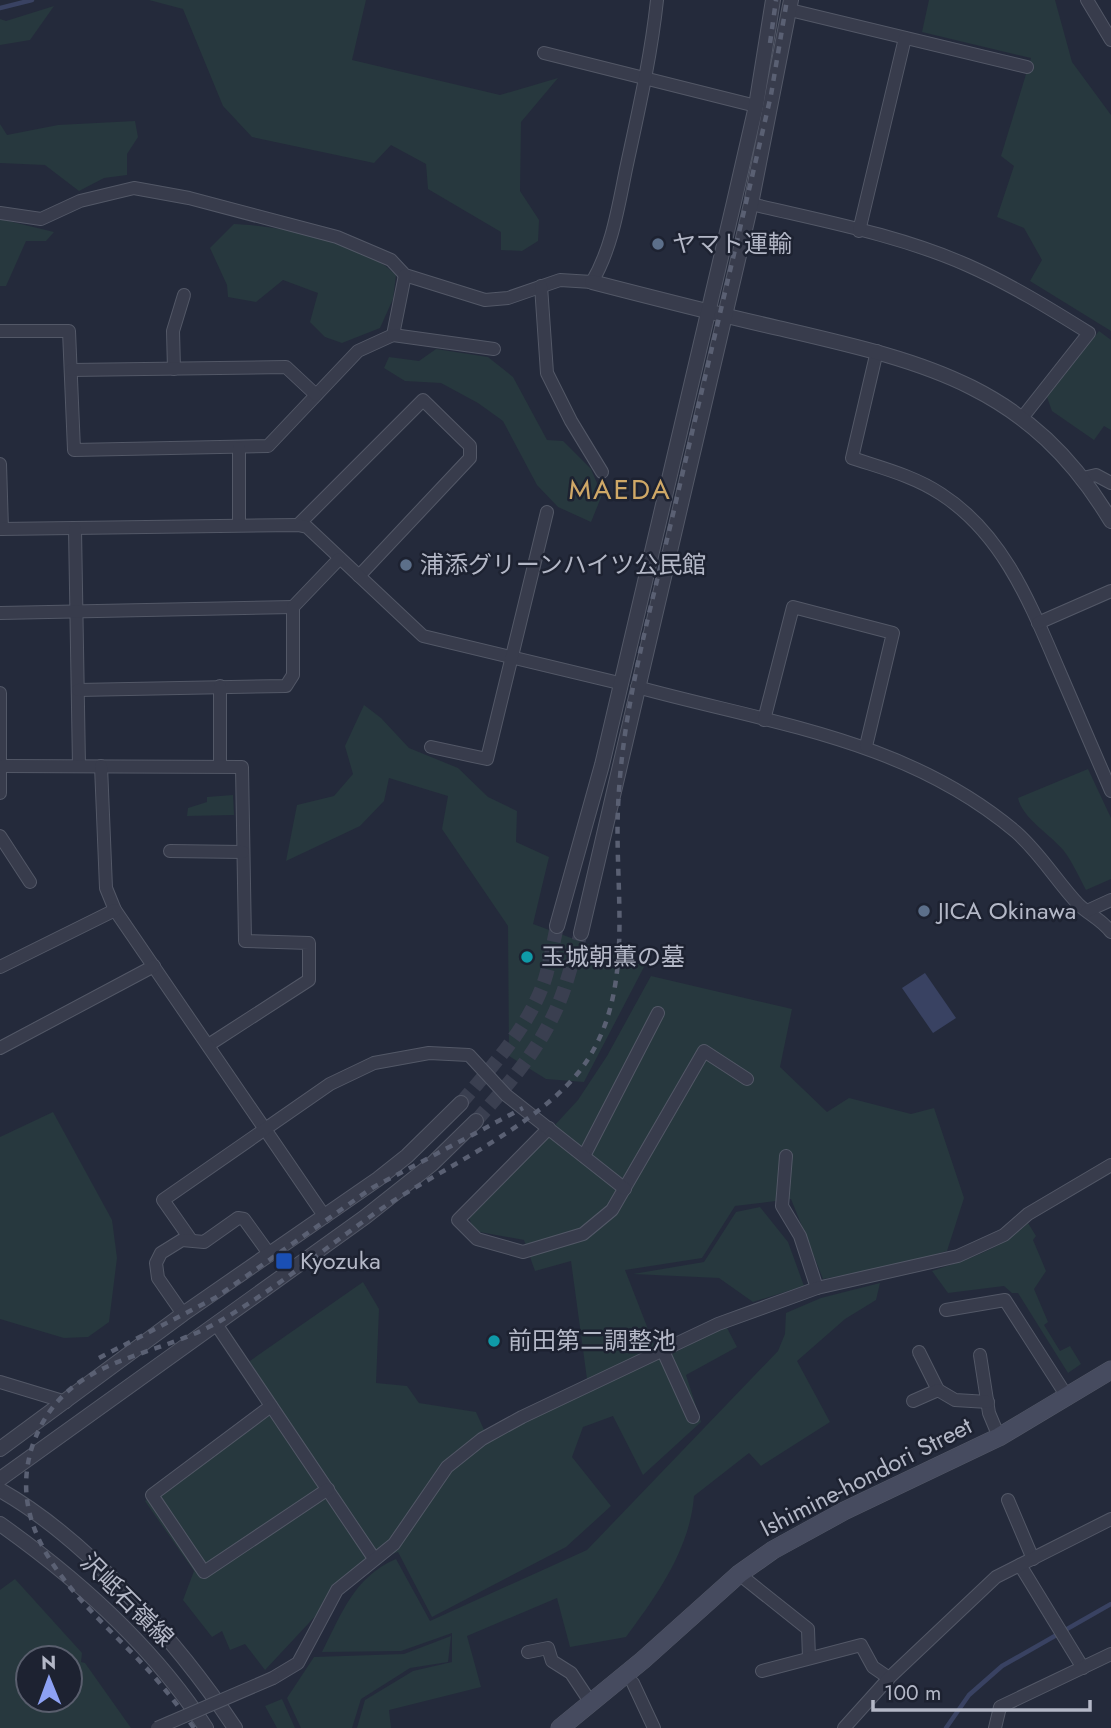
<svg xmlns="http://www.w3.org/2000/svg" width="1111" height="1728" font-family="Jost,'Noto Sans JP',sans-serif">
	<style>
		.green { fill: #27383e; fill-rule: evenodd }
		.water { fill: #394262 }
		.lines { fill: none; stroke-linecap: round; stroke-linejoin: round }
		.stream { stroke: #394262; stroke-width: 4.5 }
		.tertiary-tunnel { stroke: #3a3f50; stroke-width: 14; stroke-dasharray: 14 7; stroke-linecap: butt }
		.minor-casing { stroke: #535867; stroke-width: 14 }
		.tertiary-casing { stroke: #535867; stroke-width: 16 }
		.secondary-casing { stroke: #535867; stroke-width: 19 }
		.minor { stroke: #383c4c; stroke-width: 12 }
		.tertiary { stroke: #383c4c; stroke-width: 14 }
		.secondary { stroke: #464b5f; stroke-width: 18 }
		.rail { stroke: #5a6073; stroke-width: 4.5; stroke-dasharray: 7 7; stroke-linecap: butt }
		.minor-bridge-casing { stroke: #535867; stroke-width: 14; stroke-linecap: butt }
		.minor-bridge { stroke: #383c4c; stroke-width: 12 }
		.service-dot { fill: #5c6f8a; stroke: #1d2231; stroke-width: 2.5 }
		.culture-dot { fill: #0f9aa8; stroke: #1d2231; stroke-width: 2.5 }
		.transit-dot { fill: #1a4fb4; stroke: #1d2231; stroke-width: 2.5 }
		.labels { text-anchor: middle; stroke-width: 5; stroke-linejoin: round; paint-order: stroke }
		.poi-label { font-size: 24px; fill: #b4b8c7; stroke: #1d2231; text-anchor: start }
		.street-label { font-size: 24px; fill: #b4b8c7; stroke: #1d2231 }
		.quarter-label { font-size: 28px; letter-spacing: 2px; fill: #cfa867; stroke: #1d2231 }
	</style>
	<rect width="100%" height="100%" fill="#242a3b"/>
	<g class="green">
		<path d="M149 0H366L352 60 500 95 558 78 521 122 520 191 539 220 538 241 522 251 501 250V232L428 189 426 164 391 145 374 163 252 137 223 106 183 9Z"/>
		<path d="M929 0H1055L1072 62 1111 115V331L1030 281 1042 260 1024 228 997 217 1014 166 1001 156 1031 58 922 32Z"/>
		<path d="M54 6 30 40 0 45V19L6 21Z"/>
		<path d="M135 121 138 137 127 154V175L104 178 79 191 45 165 0 163V124L7 135 58 125Z"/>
		<path d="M0 219 54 232 46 241H26L6 286H0Z"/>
		<path d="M234 224C281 226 363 241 396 275L393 299 380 328 342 343 325 337 310 322 318 293 283 280 256 302 228 297 227 285 210 248Z"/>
		<path d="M1099 331 1111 340V430L1104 426 1094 440 1052 411 1047 397Z"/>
		<path d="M436 349 488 357 513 377 547 440 563 441 591 469 602 495 591 522 558 507 537 485 503 421 478 403 441 383 405 381 384 368 389 357 419 361Z"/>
		<path d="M364 705 381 718 409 748 458 768 488 797 517 811 516 842 549 857 533 924 645 965 584 1082 546 1079 509 1056 508 926 442 829 448 796 389 778 384 801 360 826 286 861 297 805 334 796 353 774 345 746Z"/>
		<path d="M1088 769 1111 818V879L1086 890C1079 877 1073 863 1064 851 1050 834 1022 818 1018 798Z"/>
		<path d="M233 795 234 815 187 816 188 808 207 802V797Z"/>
		<path d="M651 976 792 1009 780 1067 827 1112 849 1098 911 1114 934 1108 964 1198 947 1251 902 1264 823 1279 791 1199 735 1206 702 1258 625 1270 660 1360 726 1326 737 1347 686 1375 701 1422 643 1475 613 1416 583 1427 572 1457 611 1506 566 1547 432 1617 398 1552 365 1563 265 1670 245 1644 230 1650 222 1631 212 1637 183 1600 194 1571 145 1501 277 1408 247 1363 363 1282 379 1309 376 1383 407 1386 419 1403 476 1412 485 1432 587 1379 571 1261 535 1271 524 1240 474 1231 469 1218 578 1100 607 1056Z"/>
		<path d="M53 1112 112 1220 117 1258 109 1322 88 1337 64 1338 0 1319V1137Z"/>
		<path d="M760 1207 788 1242 804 1286 753 1302 719 1278 633 1274 704 1262 736 1212Z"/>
		<path d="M1028 1223 1036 1236 1033 1240 1046 1271 1034 1289 1048 1322 1044 1325 1060 1351 1070 1346 1081 1364 1068 1373 1018 1293H1012L1004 1286 948 1293 932 1271C968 1259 1000 1250 1028 1223Z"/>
		<path d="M880 1283 876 1300 845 1319 797 1361 830 1422 761 1466 749 1453 694 1496C690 1549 657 1595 626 1637L570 1647 557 1598 467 1636 481 1687 389 1710 391 1728H357L365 1700 413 1671 452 1662V1633L401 1651 322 1652C342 1613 354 1577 396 1559L430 1621 587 1550 778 1351 785 1334 786 1313 821 1298Z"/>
		<path d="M15 1579 82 1653 81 1662 85 1663 131 1728H0V1590ZM28 1658H70V1700H28Z"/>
		<path d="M451 1636 448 1662 410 1668 361 1699 352 1728H301L287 1698 314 1657 404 1654Z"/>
		<path d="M282 1699 295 1728H277L265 1706Z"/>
	</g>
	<path class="water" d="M925 973 956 1018 933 1033 902 988Z"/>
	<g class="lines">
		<g class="stream">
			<path d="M0 8 32 0"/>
			<path d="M946 1728 969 1695 1002 1666 1111 1604"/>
		</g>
		<g class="tertiary-tunnel">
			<path d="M461 1103C493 1065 529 1027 545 979 550 962 553 944 557 926"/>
			<path d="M476 1121C505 1088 534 1056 553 1016 566 990 572 961 581 933"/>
		</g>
		<g class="minor-casing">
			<g id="minor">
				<path d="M1087 0 1111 40"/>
				<path d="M790 10 1027 67"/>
				<path d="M544 53 756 106"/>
				<path d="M751 204C823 221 899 235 967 265 1010 284 1049 308 1089 333L1022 418"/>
				<path d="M0 213 41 219 80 201 134 188 189 198 337 237 391 260 405 275 485 300 508 298 560 280 592 282C612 248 618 208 626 169 638 113 651 57 657 0"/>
				<path d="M859 231 905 38"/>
				<path d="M541 286 547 373 571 421 602 472"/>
				<path d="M0 331H69L74 450 268 446 358 351 393 335 405 275"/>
				<path d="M393 335 494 349"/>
				<path d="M877 351 852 458C882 468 914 476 941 494 1003 534 1030 603 1058 668 1076 709 1093 750 1111 791"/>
				<path d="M174 369 173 331 184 295"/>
				<path d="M71 370 286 367 316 395"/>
				<path d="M0 464 2 529"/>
				<path d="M1083 478 1096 475 1111 483"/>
				<path d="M239 525V448"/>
				<path d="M298 525 423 400 470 446V458L359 576"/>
				<path d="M0 529 298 525 307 527 423 636 619 683"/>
				<path d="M75 529 79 766"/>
				<path d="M0 613 293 607"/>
				<path d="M1038 623 1111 591"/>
				<path d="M637 687C772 724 906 739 1016 832 1041 854 1057 882 1079 905 1090 915 1102 920 1111 932"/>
				<path d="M78 690 286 686 293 675V607L339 559"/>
				<path d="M0 693V793"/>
				<path d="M764 720 793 607 893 633 866 746"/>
				<path d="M431 747 487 759 547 512"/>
				<path d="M220 765V686"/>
				<path d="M2 766 242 767 245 941 309 943V980L210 1044"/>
				<path d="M101 766 106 888 115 910 325 1217"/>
				<path d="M0 836 30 882"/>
				<path d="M170 851 243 852"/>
				<path d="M1087 911 1111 900"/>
				<path d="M0 967 115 910"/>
				<path d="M0 1048 154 966"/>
				<path d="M549 1128 458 1220 477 1239 523 1252 583 1234 612 1210 704 1051 747 1079"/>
				<path d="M584 1156 658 1013"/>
				<path d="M786 1156 782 1206 800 1236 817 1288"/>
				<path d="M191 1240 163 1200 330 1084 374 1063 429 1053 469 1055 506 1095 625 1189"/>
				<path d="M946 1310 1005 1300 1068 1398"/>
				<path d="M183 1314 158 1278 156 1263 161 1253 182 1240 204 1242 238 1218 244 1219 270 1255"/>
				<path d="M216 1324 373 1557"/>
				<path d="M663 1351 693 1417"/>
				<path d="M919 1352 938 1390"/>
				<path d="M980 1355 989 1413 999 1437"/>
				<path d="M0 1382 66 1402"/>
				<path d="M913 1401 938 1390 955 1400 988 1402"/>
				<path d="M271 1406 152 1495 204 1572 328 1489"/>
				<path d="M1008 1500 1033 1559"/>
				<path d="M1020 1565 1083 1668"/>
				<path d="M739 1574 808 1629 809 1658"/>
				<path d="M528 1652 548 1648 552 1661 571 1673 591 1703"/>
				<path d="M762 1671 861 1645 873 1667 889 1678"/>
				<path d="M273 1678 298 1663 337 1590 394 1544 447 1467 482 1439 522 1417 718 1324 817 1288 958 1256 1004 1235 1028 1214 1111 1165"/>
				<path d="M633 1683 654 1728"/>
				<path d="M844 1728 889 1678 996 1577 1111 1519"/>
				<path d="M995 1728 1000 1707 1111 1654"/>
			</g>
		</g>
		<g class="tertiary-casing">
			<g id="tertiary">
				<path d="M592 282C654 298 716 314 778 328 924 362 1029 384 1111 521"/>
				<path d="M557 926 602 765 734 202 756 106 773 0"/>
				<path d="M581 933 751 204 791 0"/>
				<path d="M0 1449 183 1314 378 1179 407 1156 461 1103"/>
				<path d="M0 1479 365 1217 432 1164 476 1121"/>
				<path d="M0 1490C87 1539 180 1645 235 1728"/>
				<path d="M0 1524C79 1580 153 1646 206 1728"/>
			</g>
		</g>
		<g class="secondary-casing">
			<path id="secondary" d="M560 1728 643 1660 739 1574 773 1550 844 1511 999 1437 1111 1370"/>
		</g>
		<use href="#minor" class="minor"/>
		<use href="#tertiary" class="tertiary"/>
		<use href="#secondary" class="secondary"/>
		<g class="rail">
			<path d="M770 43 776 0"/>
			<path d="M99 1358 215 1298 372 1188 523 1108"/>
			<path d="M194 1728C180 1708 166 1690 150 1672 93 1609 0 1542 33 1444 65 1355 151 1361 220 1321 279 1287 331 1243 387 1205 445 1167 535 1126 578 1073 638 998 614 897 618 808 622 707 651 609 674 510 706 372 739 234 771 95L787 0"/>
		</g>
		<g class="minor-bridge-casing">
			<path id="minor-bridge" d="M157 1728 273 1678"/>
		</g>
		<use href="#minor-bridge" class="minor-bridge"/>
	</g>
	<g class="service-dot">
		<circle cx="658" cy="244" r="7"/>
		<circle cx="406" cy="565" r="7"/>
		<circle cx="924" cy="911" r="7"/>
	</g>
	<g class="culture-dot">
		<circle cx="527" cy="957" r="7"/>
		<circle cx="494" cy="1341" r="7"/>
	</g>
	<rect class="transit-dot" x="275" y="1252" width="18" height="18" rx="3.5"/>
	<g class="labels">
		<g class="poi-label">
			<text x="672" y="252">ヤマト運輸</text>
			<text x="420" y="573">浦添グリーンハイツ公民館</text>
			<text x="938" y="919">JICA Okinawa</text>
			<text x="541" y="965">玉城朝薫の墓</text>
			<text x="300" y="1269">Kyozuka</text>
			<text x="508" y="1349">前田第二調整池</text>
		</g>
		<g class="street-label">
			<text transform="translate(866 1477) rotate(-27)" y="8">Ishimine-hondori Street</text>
			<text transform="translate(127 1600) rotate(45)" y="8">沢岻石嶺線</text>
		</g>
		<g class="quarter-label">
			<text x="620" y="499">MAEDA</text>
		</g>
	</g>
	<g transform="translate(49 1679) rotate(359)"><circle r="33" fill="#1d2231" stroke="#595e6d" stroke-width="2"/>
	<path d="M0-5L12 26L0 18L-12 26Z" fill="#8da1f3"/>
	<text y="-10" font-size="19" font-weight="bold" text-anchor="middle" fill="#b4b8c7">N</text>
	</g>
	<path d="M873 1700v10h217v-10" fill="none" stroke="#b4b8c7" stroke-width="3.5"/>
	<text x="884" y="1700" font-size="21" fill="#b4b8c7" stroke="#1d2231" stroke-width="5" paint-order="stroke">100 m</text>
</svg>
